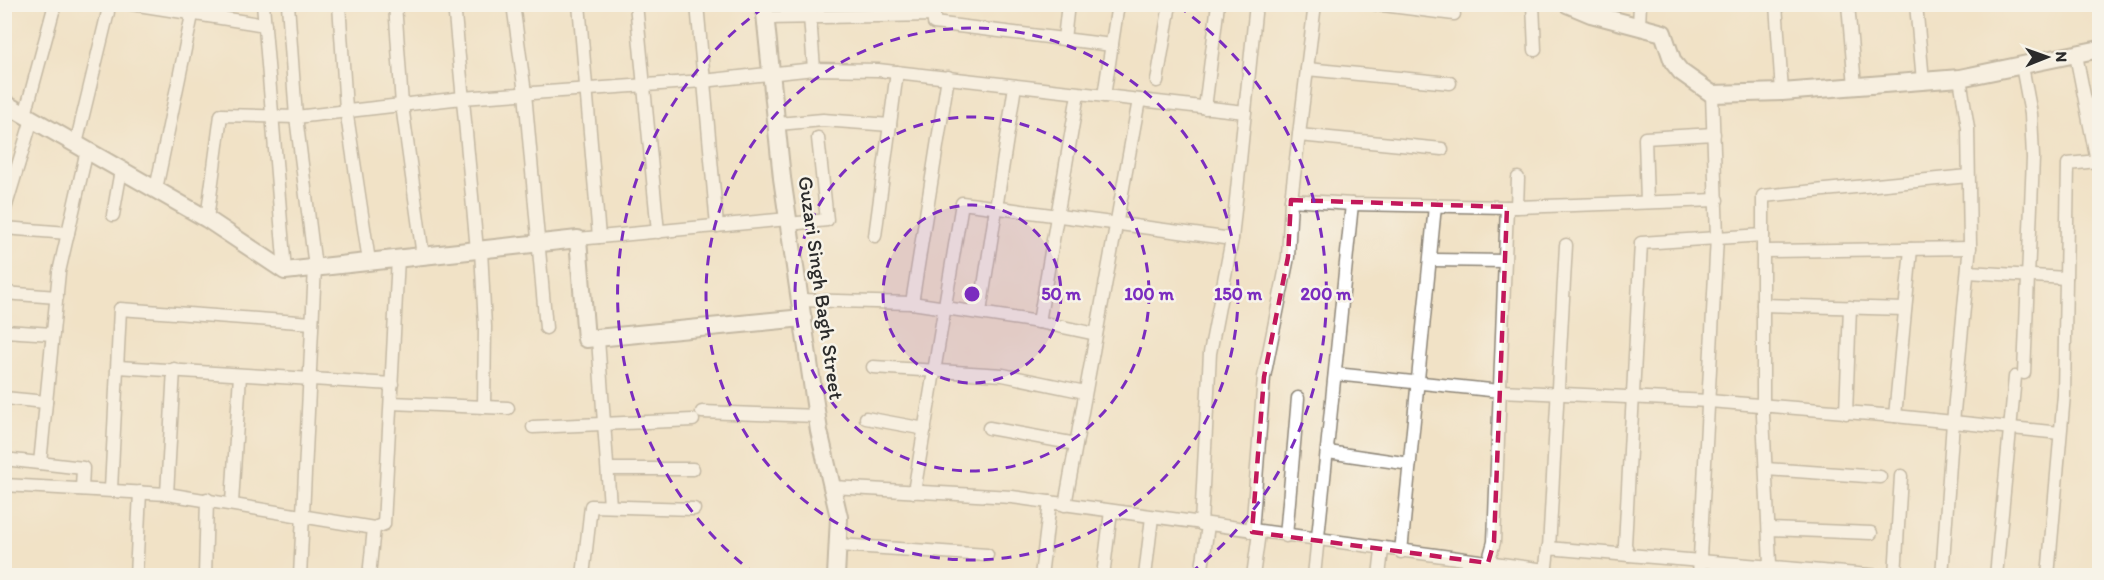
<svg xmlns="http://www.w3.org/2000/svg" width="2104" height="580" font-family="Itim,sans-serif">
	<style>
		.lines { fill: none; stroke-linecap: round; stroke-linejoin: round }
		.street-casing { stroke: #8e8678; stroke-width: 15 }
		.secondary-casing { stroke: #8e8678; stroke-width: 20 }
		.street { stroke: #fff; stroke-width: 12 }
		.secondary { stroke: #fff; stroke-width: 16 }
		.marked { fill: none; stroke: #c2185b; stroke-width: 4.5; stroke-dasharray: 12 8; stroke-linejoin: round }
		.ring { fill: none; stroke: #7b2cbf; stroke-width: 3; stroke-dasharray: 10 8 }
		.labels { text-anchor: middle; stroke-width: 5; stroke-linejoin: round; paint-order: stroke }
		.street-label { font-size: 21px; fill: #2b2b2b; stroke: #f7f3e8 }
		.centre { fill: #7b2cbf; stroke: #f7f3e8; stroke-width: 3 }
		.ring-label { font-size: 18px; text-anchor: middle; font-weight: bold; fill: #7b2cbf; stroke: #f7f3e8; stroke-width: 5; stroke-linejoin: round; paint-order: stroke }
	</style>
	<rect width="100%" height="100%" fill="#f7f3e8"/>
	<filter id="ink" filterUnits="userSpaceOnUse"><feTurbulence type="fractalNoise" baseFrequency=".0167" numOctaves="2"/><feDisplacementMap in="SourceGraphic" scale="12" xChannelSelector="R" yChannelSelector="G"/><feConvolveMatrix kernelMatrix="1 2 1 2 8 2 1 2 1" color-interpolation-filters="sRGB"/></filter>
	<filter id="wash" filterUnits="userSpaceOnUse"><feTurbulence type="fractalNoise" baseFrequency=".008" numOctaves="4" result="noise"/><feDisplacementMap in="SourceGraphic" scale="24" xChannelSelector="R" yChannelSelector="G"/><feGaussianBlur stdDeviation="1.35" result="paint"/><feColorMatrix in="noise" values="0 0 0 0 0 0 0 0 0 0 0 0 0 0 0 0 0 1.4 0 .05"/><feComposite in="paint" operator="in"/></filter>
	<g filter="url(#wash)">
		<rect width="100%" height="100%" fill="#f1e2c6"/>
	</g>
	<g filter="url(#ink)">
		<g class="lines">
			<g class="street-casing">
				<g id="street">
					<path d="M132 4 265 25"/>
					<path d="M263 4 285 271"/>
					<path d="M288 4 296 117 315 267 300 576"/>
					<path d="M339 4 346 109 369 261"/>
					<path d="M395 4 402 105 423 256"/>
					<path d="M454 4 477 250"/>
					<path d="M513 4 525 93 546 328"/>
					<path d="M579 4 599 237"/>
					<path d="M636 4 658 232"/>
					<path d="M697 4 717 226"/>
					<path d="M809 4 814 69"/>
					<path d="M1375 4 1454 14"/>
					<path d="M1533 4 1535 50"/>
					<path d="M1776 4 1782 92"/>
					<path d="M1848 4 1855 86"/>
					<path d="M1916 4 1923 81"/>
					<path d="M766 18 934 15V23L1112 45"/>
					<path d="M1639 26 1640 4"/>
					<path d="M1064 39 1068 4"/>
					<path d="M2022 66 2031 114 2033 158 2024 373"/>
					<path d="M1307 69 1450 83"/>
					<path d="M1157 81 1170 4"/>
					<path d="M1104 96 1118 4"/>
					<path d="M1205 108 1218 4"/>
					<path d="M25 115 55 4"/>
					<path d="M778 124 823 120 890 125"/>
					<path d="M1299 135 1442 149"/>
					<path d="M76 144 108 12"/>
					<path d="M156 189 192 15"/>
					<path d="M1291 200 1315 4"/>
					<path d="M1647 202 1645 138 1714 134"/>
					<path d="M1517 207 1717 200"/>
					<path d="M4 212 32 119"/>
					<path d="M113 215 121 170"/>
					<path d="M207 219 221 115 296 117 462 98 703 81 814 69 878 70 1245 112"/>
					<path d="M789 224 827 220 818 138"/>
					<path d="M4 228 68 233"/>
					<path d="M1763 235 1641 243 1625 545 1629 555 1881 576"/>
					<path d="M875 236 897 72"/>
					<path d="M578 239 788 219"/>
					<path d="M481 250 485 327 484 407"/>
					<path d="M1763 251 1970 248"/>
					<path d="M1434 260 1505 261"/>
					<path d="M1968 272 2066 278"/>
					<path d="M4 293 57 297"/>
					<path d="M800 300 912 303 1039 322 1096 334"/>
					<path d="M912 303 948 77"/>
					<path d="M1763 305 1905 309"/>
					<path d="M980 312 1015 86"/>
					<path d="M1039 322 1078 94"/>
					<path d="M4 331 53 334"/>
					<path d="M598 339 610 506"/>
					<path d="M118 367 392 384"/>
					<path d="M873 367 1003 375 1085 392"/>
					<path d="M1335 374 1500 391 1709 401 1895 416 2060 433"/>
					<path d="M4 398 46 402"/>
					<path d="M391 403 508 408"/>
					<path d="M702 412 817 416"/>
					<path d="M1846 413 1850 307"/>
					<path d="M1895 416 1911 249"/>
					<path d="M866 418 925 429"/>
					<path d="M533 427 693 420"/>
					<path d="M989 428 1076 444"/>
					<path d="M1328 452 1410 464"/>
					<path d="M4 459 83 468 82 489"/>
					<path d="M40 463 59 272 87 150"/>
					<path d="M608 469H693"/>
					<path d="M1766 469 1880 477"/>
					<path d="M4 485 167 494 374 528 384 524 398 258"/>
					<path d="M832 487 1012 497 1545 570"/>
					<path d="M111 489 120 309 312 323"/>
					<path d="M914 492 962 203 1232 239"/>
					<path d="M167 494 174 369"/>
					<path d="M232 503 240 375"/>
					<path d="M1065 505 1139 100"/>
					<path d="M1201 524 1210 353 1232 239 1256 4"/>
					<path d="M1769 529 1871 533"/>
					<path d="M1252 532 1264 377 1288 257 1291 200 1352 204 1507 207"/>
					<path d="M1286 536 1298 398"/>
					<path d="M839 545 987 555"/>
					<path d="M1549 548 1566 245"/>
					<path d="M1401 552 1435 206"/>
					<path d="M1488 563 1494 542 1507 207H1517L1518 178"/>
					<path d="M1770 564 1763 415V196L1968 176"/>
					<path d="M136 576 140 492"/>
					<path d="M205 576 207 499"/>
					<path d="M369 576 374 528"/>
					<path d="M583 576 591 506 694 509"/>
					<path d="M1041 576 1050 502"/>
					<path d="M1103 576 1111 511"/>
					<path d="M1145 576 1152 517"/>
					<path d="M1201 576 1208 525"/>
					<path d="M1253 576 1259 533"/>
					<path d="M1314 576 1352 204"/>
					<path d="M1379 576 1382 550"/>
					<path d="M1545 576 1548 548 1629 555"/>
					<path d="M1699 576 1717 237 1712 94"/>
					<path d="M1895 576 1901 476"/>
					<path d="M1942 576 1953 422 1970 245 1968 128 1960 78"/>
					<path d="M1996 576 2015 377"/>
					<path d="M2048 576 2064 395 2068 164 2097 161 2076 55"/>
				</g>
			</g>
			<g class="secondary-casing">
				<g id="secondary">
					<path d="M764 4 782 178 819 431 839 517 836 576"/>
					<path d="M1567 4 1591 14 1663 33 1673 62 1681 72 1712 94 1782 92 1960 78 2100 49"/>
					<path d="M4 103 207 219 285 271 578 239 586 339 803 318"/>
				</g>
			</g>
			<use href="#street" class="street"/>
			<use href="#secondary" class="secondary"/>
		</g>
	</g>
	<path d="M0 0H2104V580H0ZM1291 200 1507 207 1494 542 1488 563 1252 532 1264 377 1288 257Z" fill="#f1e2c6" fill-opacity=".55" fill-rule="evenodd"/>
	<path class="marked" d="M1291 200 1507 207 1494 542 1488 563 1252 532 1264 377 1288 257Z"/>
	<circle cx="972" cy="294" r="89" fill="#7b2cbf" fill-opacity=".12"/>
	<g class="ring">
		<circle cx="972" cy="294" r="89"/>
		<circle cx="972" cy="294" r="177"/>
		<circle cx="972" cy="294" r="266"/>
		<path d="M756 575A354 354 0 0 1 766 6M1178 6A354 354 0 0 1 1188 575"/>
	</g>
	<g class="labels">
		<g class="street-label">
			<text transform="translate(821 288) rotate(82)" y="7">Guzari Singh Bagh Street</text>
		</g>
	</g>
	<circle cx="972" cy="294" r="9" class="centre"/>
	<g class="ring-label">
		<text x="1061" y="300">50 m</text>
		<text x="1149" y="300">100 m</text>
		<text x="1238" y="300">150 m</text>
		<text x="1326" y="300">200 m</text>
	</g>
	<rect width="2104" height="580" fill="none" stroke="#f7f3e8" stroke-width="24"/>
	<g transform="translate(2047 57) rotate(89)" stroke="#f7f3e8" stroke-width="4.5" paint-order="stroke">
	<path d="M0-4.5L10 22L0 15L-10 22Z" fill="#2b2b2b"/>
	<text y="-9" font-size="16" font-weight="bold" text-anchor="middle" fill="#2b2b2b">N</text>
	</g>
</svg>
